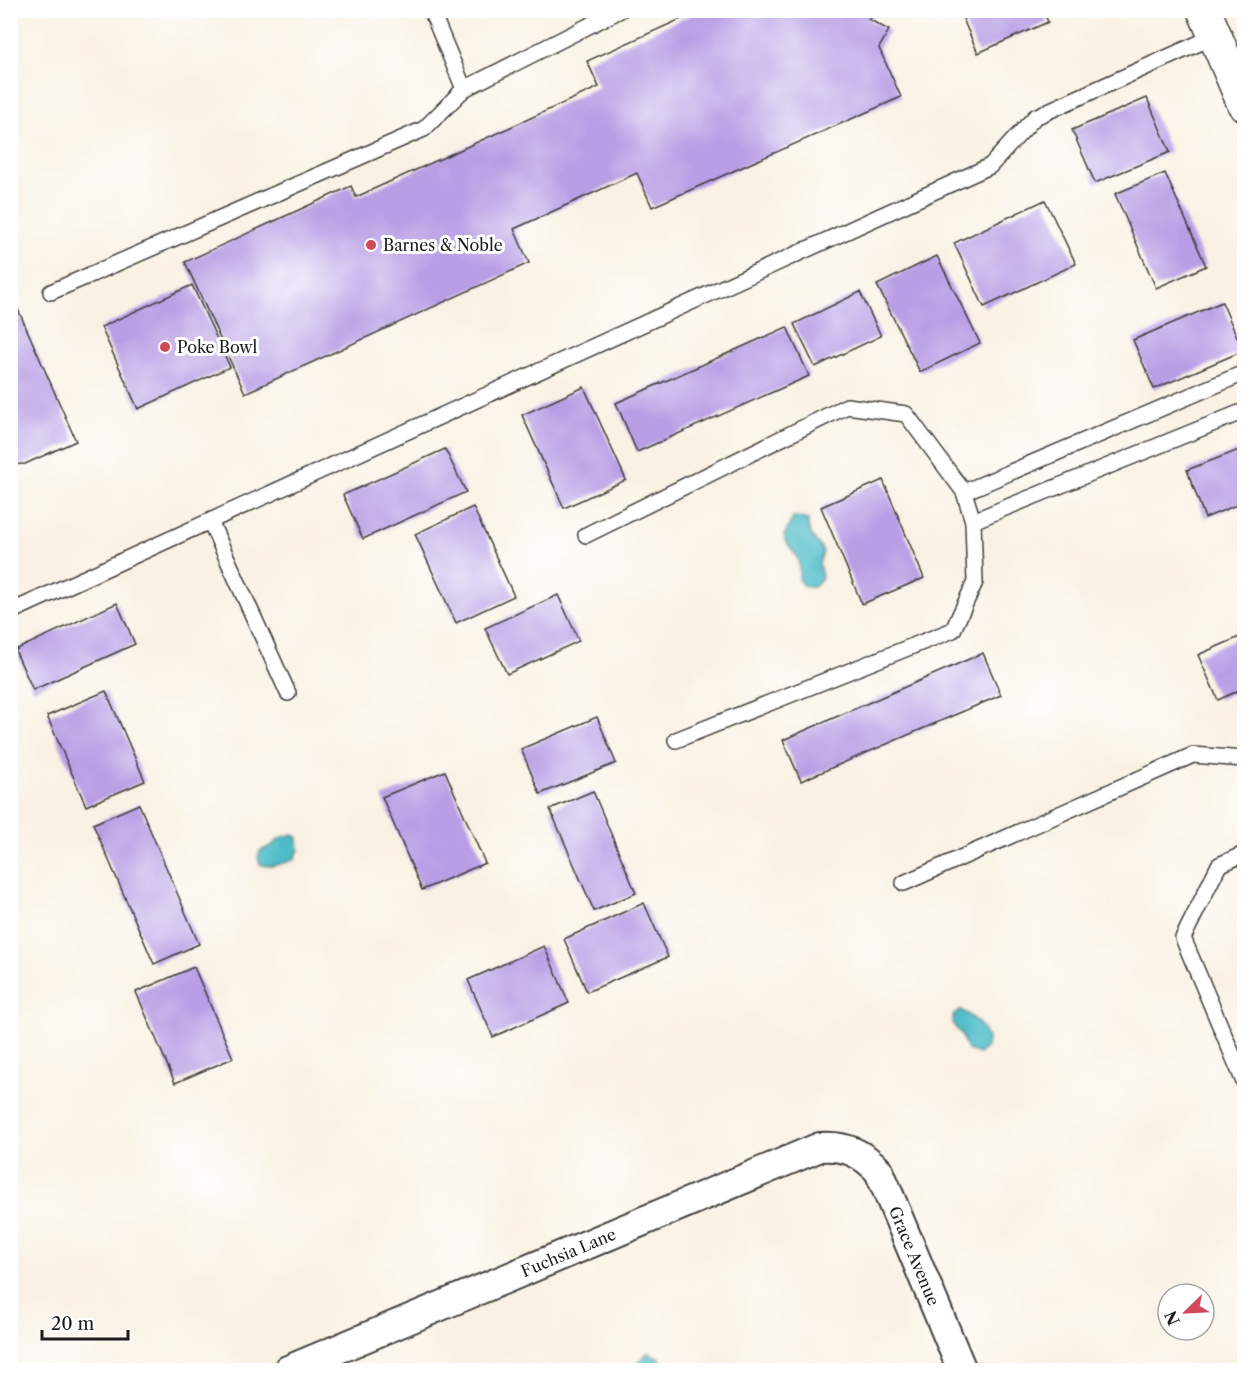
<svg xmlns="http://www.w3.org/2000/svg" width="1255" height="1381" font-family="'Libre Caslon Text',serif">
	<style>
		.water { fill: #4ebcc8; stroke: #356c72; stroke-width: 1.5 }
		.building { fill: #b89fe5 }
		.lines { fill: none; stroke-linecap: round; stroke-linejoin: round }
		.service-casing { stroke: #3d3c3a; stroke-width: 18 }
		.minor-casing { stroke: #3d3c3a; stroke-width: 32 }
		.secondary-casing { stroke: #3d3c3a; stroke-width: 36 }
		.service { stroke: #fff; stroke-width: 15 }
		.minor { stroke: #fff; stroke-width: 28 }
		.secondary { stroke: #fff; stroke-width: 33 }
		.poi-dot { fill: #d1495b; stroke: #fff; stroke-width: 2 }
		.labels { text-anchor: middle; stroke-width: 6; stroke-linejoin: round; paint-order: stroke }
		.poi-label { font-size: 16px; fill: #1c1c1c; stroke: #fff; text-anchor: start }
		.street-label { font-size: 16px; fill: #1c1c1c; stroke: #fff }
	</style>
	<rect width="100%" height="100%" fill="#fff"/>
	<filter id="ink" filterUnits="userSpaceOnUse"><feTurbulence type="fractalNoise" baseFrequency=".0167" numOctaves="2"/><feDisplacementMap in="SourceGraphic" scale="12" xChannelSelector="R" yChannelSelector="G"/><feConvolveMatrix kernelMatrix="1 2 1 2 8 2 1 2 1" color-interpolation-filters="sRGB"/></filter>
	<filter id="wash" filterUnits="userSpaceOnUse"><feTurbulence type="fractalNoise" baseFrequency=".008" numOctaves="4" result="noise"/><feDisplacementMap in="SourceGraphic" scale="24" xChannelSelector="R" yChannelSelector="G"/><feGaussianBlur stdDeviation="1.35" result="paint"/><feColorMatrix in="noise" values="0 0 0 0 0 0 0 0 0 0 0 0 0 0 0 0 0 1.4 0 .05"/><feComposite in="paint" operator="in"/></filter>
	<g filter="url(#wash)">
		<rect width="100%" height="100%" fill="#f9f1e3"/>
		<g class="water">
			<path d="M797 517 808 520C806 535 818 540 823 552L819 564 822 577C818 586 813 589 803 586L799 580V564L797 557 785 540 784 535 793 518Z"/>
			<path d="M293 834 298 838 299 850 294 860C282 863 271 869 260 864L258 857 260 851 271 846 280 838Z"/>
			<path d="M961 1010C974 1018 990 1030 987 1047L979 1054 967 1050 961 1034 952 1023 954 1014Z"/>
			<path d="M649 1353 660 1358 665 1370H641L639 1362 646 1354Z"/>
		</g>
		<g id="blocks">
			<g class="building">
				<path d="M701 10H886L868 19 889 30 879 48 901 97 652 207 637 173 514 229 529 263 245 393 185 262 351 186 356 197 599 87 587 61Z"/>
				<path d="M959 10H1043L1048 22 978 53Z"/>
				<path d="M1147 98 1170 152 1095 183 1072 130Z"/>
				<path d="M1165 173 1206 266 1156 288 1115 194Z"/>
				<path d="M1045 200 1076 264 984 307 954 243Z"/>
				<path d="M937 256 980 343 920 372 877 285Z"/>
				<path d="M192 285 230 367 138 409 101 327Z"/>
				<path d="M10 291 76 441 25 464 10 465Z"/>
				<path d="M860 292 881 336 815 367 794 324Z"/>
				<path d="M1222 302 1243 351 1154 389 1133 340Z"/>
				<path d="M787 327 809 376 637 452 616 403Z"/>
				<path d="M584 387 626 480 564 508 522 415Z"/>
				<path d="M1244 448V502L1205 518 1187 470Z"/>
				<path d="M445 449 466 492 363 539 343 495Z"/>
				<path d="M883 480 924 578 862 604 821 507Z"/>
				<path d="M473 507 514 596 456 623 415 534Z"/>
				<path d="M558 595 579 641 507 674 485 628Z"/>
				<path d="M117 603 135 644 33 690 15 650Z"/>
				<path d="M1244 635V688L1218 700 1198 655Z"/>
				<path d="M983 653 1001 695 801 781 783 740Z"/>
				<path d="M106 691 145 781 86 806 47 716Z"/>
				<path d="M597 717 616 763 540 794 521 749Z"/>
				<path d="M445 771 485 863 422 890 382 797Z"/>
				<path d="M593 791 636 893 594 911 550 809Z"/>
				<path d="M139 804 199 944 154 964 93 824Z"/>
				<path d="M644 903 668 957 587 992 564 939Z"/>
				<path d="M544 946 569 1003 493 1037 468 980Z"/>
				<path d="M194 967 233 1058 175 1083 136 992Z"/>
			</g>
		</g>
	</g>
	<g filter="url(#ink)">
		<use href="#blocks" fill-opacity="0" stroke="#3d3c3a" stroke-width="1.5"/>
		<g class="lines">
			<g class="service-casing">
				<g id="service">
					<path d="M431 10 464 89"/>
					<path d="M51 292 424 129 464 89 620 10"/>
					<path d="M964 492 1244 373"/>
					<path d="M210 521 288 693"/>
					<path d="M973 521 1244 411"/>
					<path d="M586 535 847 406 906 414 964 492 973 521 975 582 953 630 676 740"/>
					<path d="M10 612 990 166 1035 117 1215 36"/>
					<path d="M1244 854 1219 865 1183 938 1244 1082"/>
					<path d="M904 883 1193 755 1244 759"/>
				</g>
			</g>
			<g class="minor-casing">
				<g id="minor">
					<path id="s1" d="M288 1370 820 1147C845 1145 862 1153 879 1171L962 1370"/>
				</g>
			</g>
			<g class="secondary-casing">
				<path id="secondary" d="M1204 10 1244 104"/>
			</g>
			<use href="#service" class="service"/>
			<use href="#minor" class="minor"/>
			<use href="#secondary" class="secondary"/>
		</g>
	</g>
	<g class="poi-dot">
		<circle cx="371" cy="245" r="6"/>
		<circle cx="165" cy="347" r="6"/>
	</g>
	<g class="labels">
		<g class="poi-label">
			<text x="383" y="251">Barnes &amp; Noble</text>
			<text x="177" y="353">Poke Bowl</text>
		</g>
		<g class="street-label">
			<text dy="6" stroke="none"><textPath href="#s1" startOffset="304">Fuchsia Lane</textPath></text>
			<text dy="6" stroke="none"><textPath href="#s1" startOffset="735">Grace Avenue</textPath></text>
		</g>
	</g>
	<rect width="1255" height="1381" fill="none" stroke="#fff" stroke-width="36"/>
	<g transform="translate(1186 1312) rotate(246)"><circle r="28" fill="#ffffff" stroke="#a4a4a4" stroke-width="1.5"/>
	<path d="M0-4.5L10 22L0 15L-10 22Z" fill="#d1495b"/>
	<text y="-9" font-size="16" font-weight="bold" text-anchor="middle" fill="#1c1c1c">N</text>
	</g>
	<path d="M42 1330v9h86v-9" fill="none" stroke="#1c1c1c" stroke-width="3"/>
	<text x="51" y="1330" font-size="18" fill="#1c1c1c" stroke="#ffffff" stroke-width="4.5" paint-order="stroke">20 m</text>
</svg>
